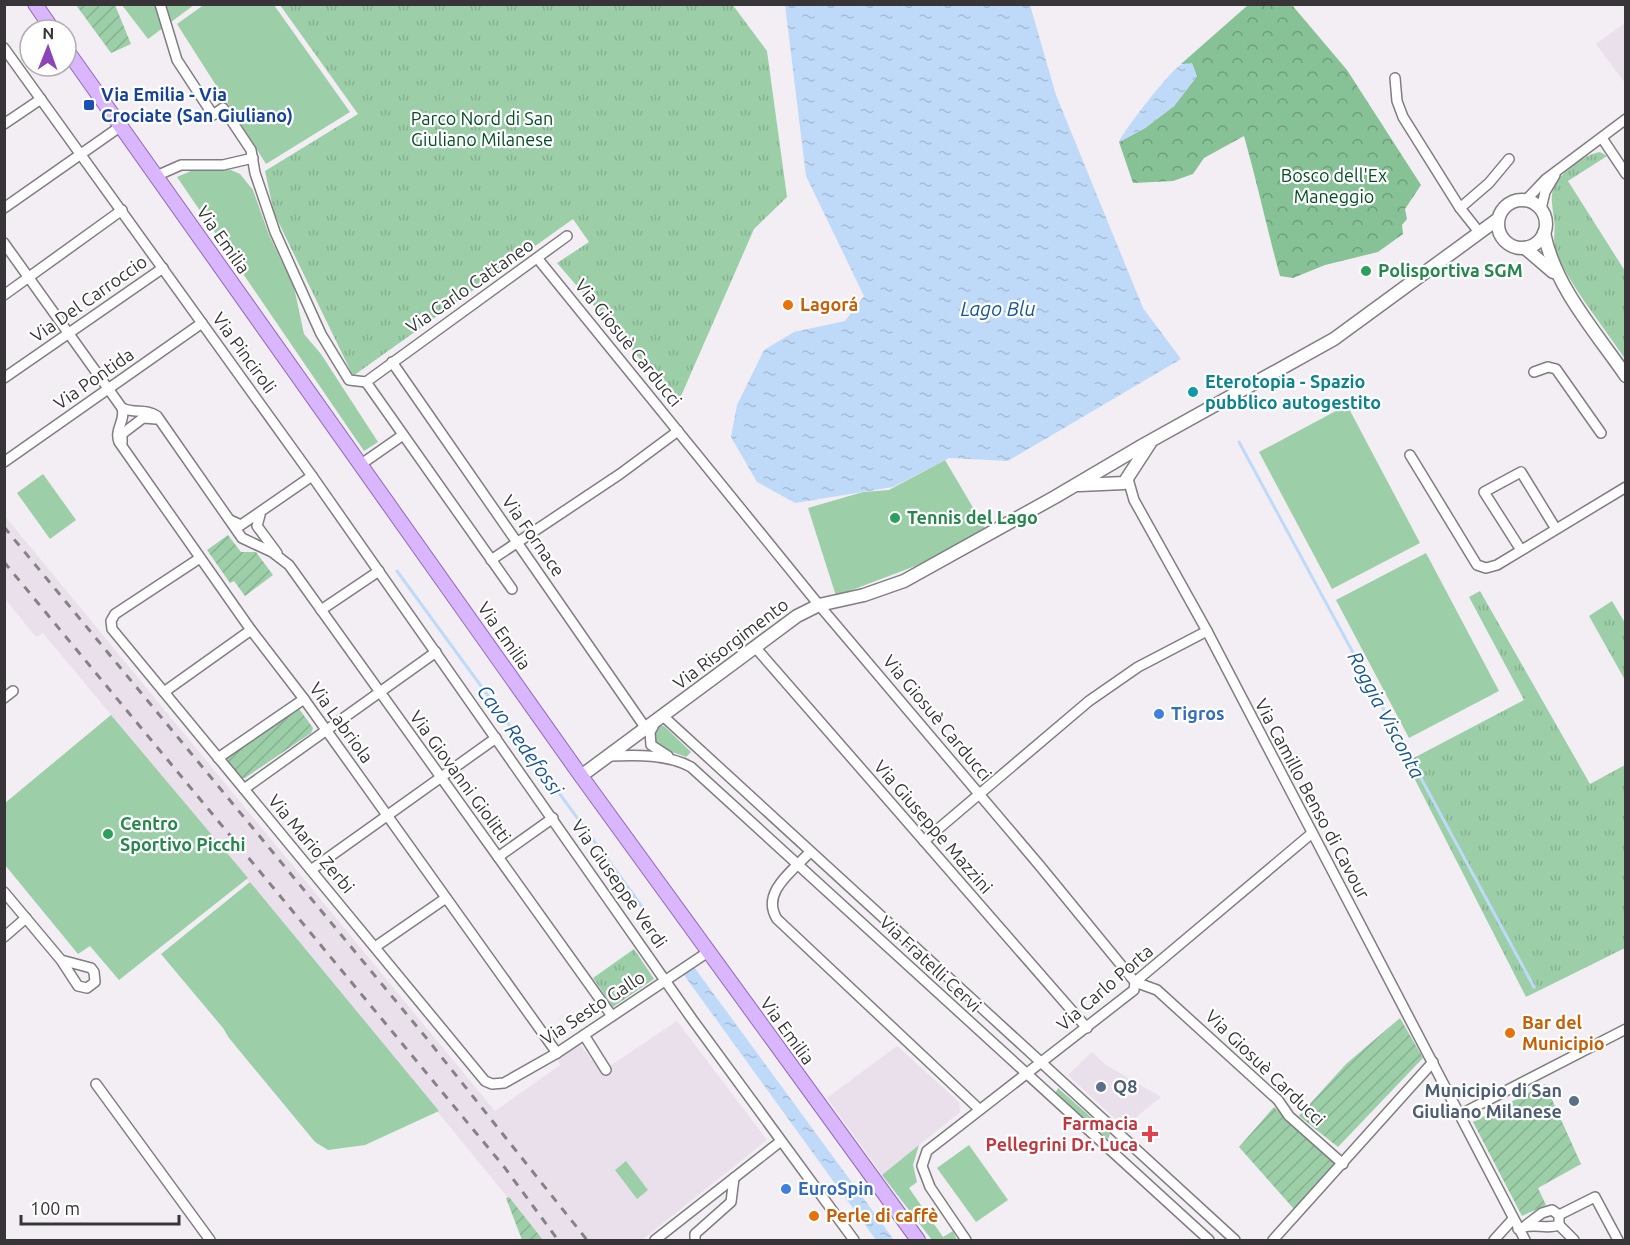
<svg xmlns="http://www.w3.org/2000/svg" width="1630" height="1245" font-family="Ubuntu,sans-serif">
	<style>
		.built { fill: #eae0eb }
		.grass { fill: #9ccfa8 }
		.forest { fill: url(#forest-crowns) }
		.park { fill: url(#park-tufts) }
		.garden { fill: url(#garden-furrows) }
		.water { fill: url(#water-ripples) }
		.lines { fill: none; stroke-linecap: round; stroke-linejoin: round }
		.stream { stroke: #bfdaf9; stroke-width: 3 }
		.street-casing { stroke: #817d82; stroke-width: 12 }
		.secondary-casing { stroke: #817d82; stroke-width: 15 }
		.primary-casing { stroke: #9169b8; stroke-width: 16 }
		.street { stroke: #fff; stroke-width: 9 }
		.secondary { stroke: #fff; stroke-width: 12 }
		.primary { stroke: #dab6fe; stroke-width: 14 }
		.rail { stroke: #858285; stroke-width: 3; stroke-dasharray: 8 8; stroke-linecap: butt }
		.transit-dot { fill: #1a4fb4; stroke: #fff; stroke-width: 2 }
		.leisure-dot { fill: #2e9e5b; stroke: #fff; stroke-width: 2 }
		.food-dot { fill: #e8710a; stroke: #fff; stroke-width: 2 }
		.culture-dot { fill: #0f9aa8; stroke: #fff; stroke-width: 2 }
		.shop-dot { fill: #3f7fe0; stroke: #fff; stroke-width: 2 }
		.service-dot { fill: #5c6f8a; stroke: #fff; stroke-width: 2 }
		.health-dot { fill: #e0444e; stroke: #fff; stroke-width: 2 }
		.labels { text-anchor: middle; stroke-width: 4.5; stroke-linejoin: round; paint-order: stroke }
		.transit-label { font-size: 18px; font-weight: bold; fill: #164399; stroke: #fff; text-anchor: start }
		.park-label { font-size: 18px; fill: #044d25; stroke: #fff }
		.street-label { font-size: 18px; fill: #373537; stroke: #fff }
		.leisure-label { font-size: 18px; font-weight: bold; fill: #27864d; stroke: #fff; text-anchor: start }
		.food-label { font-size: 18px; font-weight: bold; fill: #c56008; stroke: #fff; text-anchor: start }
		.culture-label { font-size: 18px; font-weight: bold; fill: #0d838f; stroke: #fff; text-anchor: start }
		.shop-label { font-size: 18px; font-weight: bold; fill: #366cbe; stroke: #fff; text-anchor: start }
		.service-label { font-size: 18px; font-weight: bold; fill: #4e5e75; stroke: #fff; text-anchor: start }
		.health-label { font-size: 18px; font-weight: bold; fill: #be3a42; stroke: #fff; text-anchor: end }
		.water-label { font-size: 20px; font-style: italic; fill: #185593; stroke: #fff }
	</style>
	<defs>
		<pattern id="forest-crowns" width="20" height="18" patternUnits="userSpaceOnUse" patternTransform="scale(1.5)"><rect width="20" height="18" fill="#87c296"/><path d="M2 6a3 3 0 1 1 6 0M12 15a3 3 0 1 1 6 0" fill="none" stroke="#6f9e7b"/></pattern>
		<pattern id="park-tufts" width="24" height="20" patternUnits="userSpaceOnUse" patternTransform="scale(1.5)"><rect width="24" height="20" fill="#9ccfa8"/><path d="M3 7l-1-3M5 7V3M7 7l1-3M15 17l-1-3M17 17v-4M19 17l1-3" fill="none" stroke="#87b291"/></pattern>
		<pattern id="garden-furrows" width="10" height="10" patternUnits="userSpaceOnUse" patternTransform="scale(1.5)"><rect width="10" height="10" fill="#9ccfa8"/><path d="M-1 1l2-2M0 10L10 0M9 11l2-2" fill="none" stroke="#87b291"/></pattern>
		<pattern id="water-ripples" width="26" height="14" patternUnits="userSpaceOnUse" patternTransform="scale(1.5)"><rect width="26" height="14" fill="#bfdaf9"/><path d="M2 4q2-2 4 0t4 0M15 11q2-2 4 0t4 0" fill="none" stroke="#a5bcd6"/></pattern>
	</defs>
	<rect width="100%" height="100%" fill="#f2eef3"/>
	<g class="built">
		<path d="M1625 23V83L1596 44Z"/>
		<path d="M4 515 495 1111 556 1068 560 1065 557 1060 580 1044 601 1072 677 1021 767 1140 642 1240H543L93 693 43 633 36 637 5 599Z"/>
		<path d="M897 1046 959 1102 960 1112 882 1175 827 1098Z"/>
		<path d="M1092 1052 1106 1065 1161 1097 1124 1127 1068 1075Z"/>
	</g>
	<g class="grass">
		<path d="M205 4 274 5 350 112 266 164 177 24Z"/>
		<path d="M122 5H194L148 39Z"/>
		<path d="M231 170 240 174 253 190 269 235 294 287 304 334 321 354 378 442 364 451 177 177 191 171Z"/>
		<path d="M1347 405 1420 543 1332 589 1259 452Z"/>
		<path d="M945 460 985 528 939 557 836 596 808 508 863 492 889 490Z"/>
		<path d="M43 474 76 520 50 539 17 493Z"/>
		<path d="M1426 553 1499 691 1409 738 1336 600Z"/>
		<path d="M111 715 248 878 119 980 90 946 78 954 5 865V803Z"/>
		<path d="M659 726H664L691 752 686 757 655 746 653 731Z"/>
		<path d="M250 882 439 1111 365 1145 328 1150 315 1142 229 1038 223 1028 161 954Z"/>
		<path d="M1058 1088 1110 1134 1108 1139 1055 1094Z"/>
		<path d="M919 1145 913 1165 917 1182 909 1188 943 1237 953 1231 957 1240H932L882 1175Z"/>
		<path d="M969 1145 1008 1200 976 1222 937 1168Z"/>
		<path d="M626 1161 648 1190 637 1199 615 1170Z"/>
	</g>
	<path class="forest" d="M1248 5H1292L1347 70 1421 185 1405 209 1407 219 1402 225 1403 234 1378 252 1325 265 1293 278 1280 276C1267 229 1257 182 1244 136L1204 158 1193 174 1173 181 1133 183 1119 142 1145 128 1174 106 1197 76 1192 64H1181Z"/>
	<g class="park">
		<path d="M732 4 767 51 787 197 754 229 678 403 557 263 589 242 573 219 353 376 274 213 265 171 358 114 280 5Z"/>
		<path d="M1600 152 1607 156 1568 181 1625 271V359C1607 331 1566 281 1556 251 1552 240 1556 230 1554 219 1551 197 1548 186 1568 170 1577 162 1588 154 1600 152Z"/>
		<path d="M1480 591 1590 784 1625 765V948L1526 997 1406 762 1524 700 1469 597Z"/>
		<path d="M1612 601 1625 623V680L1589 616Z"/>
		<path d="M634 949 654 979 613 1007 593 978Z"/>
	</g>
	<g class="garden">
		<path d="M76 5H115L131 44 111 53Z"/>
		<path d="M228 535 241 552H256L273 575 245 596 234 581 230 583 207 550Z"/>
		<path d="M295 709 300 710 313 728 311 733 245 778H240L227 761 228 757Z"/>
		<path d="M1400 1018 1423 1058 1338 1147 1299 1116 1346 1064Z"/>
		<path d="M1545 1084 1581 1164 1538 1188 1546 1205 1522 1216 1473 1122Z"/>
		<path d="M1274 1107 1336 1165 1294 1209 1239 1147Z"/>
		<path d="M509 1197 543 1240H522L506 1198Z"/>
	</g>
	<g class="water">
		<path d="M785 5H1030L1056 95 1143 308 1181 359 1008 461 949 458 893 487 795 503 757 482 731 437 737 405 764 350 794 332 845 321 864 296 806 176Z"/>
		<path d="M1192 63 1197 76 1174 106 1145 128 1119 142C1124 130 1168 74 1179 66 1183 63 1187 64 1192 63Z"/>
		<path d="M694 967 894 1240H876L684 975Z"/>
	</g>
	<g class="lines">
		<g class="stream">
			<path d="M1239 442 1534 987"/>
			<path d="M397 571 643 908"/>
		</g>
		<g class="street-casing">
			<g id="street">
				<path d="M160 4 177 60 213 115 223 108 251 150 255 173 275 232 321 334 349 380 366 382"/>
				<path d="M4 48 312 476 692 1019 854 1240"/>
				<path d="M1395 78 1397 101 1403 117 1460 208 1479 232"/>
				<path d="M4 124 41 99"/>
				<path d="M1602 138 1626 174"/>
				<path d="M156 176 181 165H223L253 158"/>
				<path d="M1526 200 1546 179 1626 119"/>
				<path d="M4 208 121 126"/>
				<path d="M1460 208 1489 183 1509 159"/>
				<path d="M1541 209 1545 192 1555 175"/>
				<path d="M4 243 122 408C126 421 114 429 119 442L251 630 304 699 557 1053"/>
				<path d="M538 259 819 605 1040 866 1135 982 1157 990 1278 1100 1289 1116 1343 1164"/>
				<path d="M4 295 122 210"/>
				<path d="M392 362 647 730"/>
				<path d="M1534 372 1548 367 1556 369 1601 433"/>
				<path d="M4 378 163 268"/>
				<path d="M122 408C134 414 146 408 157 416L242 538 272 552 289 565 612 1016"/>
				<path d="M122 443V434L143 418 156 419"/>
				<path d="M1410 455 1477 565 1486 568 1497 565 1626 487"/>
				<path d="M4 462 202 323"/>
				<path d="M360 465 403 435"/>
				<path d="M1128 479 1134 500 1207 631 1525 1240"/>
				<path d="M260 515 257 526 277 553"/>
				<path d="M230 520 241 525 312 476"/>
				<path d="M1521 550 1484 492 1521 472 1556 529"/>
				<path d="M200 558 115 614 111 621 112 629 485 1081 492 1084 504 1083 557 1053 708 952"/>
				<path d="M491 560 620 474 678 431"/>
				<path d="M512 589 366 382 567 236"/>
				<path d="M321 610 379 571"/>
				<path d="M755 647 1087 1028"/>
				<path d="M164 692 251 630"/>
				<path d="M4 698 13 691"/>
				<path d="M664 717 1235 1240"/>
				<path d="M653 727 650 732 651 745 668 756"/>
				<path d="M610 756C637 755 667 754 691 767L1209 1240"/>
				<path d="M218 758 304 699"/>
				<path d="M244 789 436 652"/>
				<path d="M924 841 1089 701 1138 667 1207 631"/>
				<path d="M810 852C794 870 760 892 777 919L979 1109"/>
				<path d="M498 857 553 818"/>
				<path d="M311 870 496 738"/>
				<path d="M4 892 61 960 78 986 87 988 95 982 94 972 91 968 61 960"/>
				<path d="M4 937 26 918"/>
				<path d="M375 947 446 898"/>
				<path d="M584 1035 606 1070"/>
				<path d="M96 1084 210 1240"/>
				<path d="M1459 1115 1626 1029"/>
				<path d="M1559 1215 1595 1197 1618 1240"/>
				<path d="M1559 1225 1574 1240"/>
				<path d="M1518 1229C1532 1222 1546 1230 1559 1225V1215L1552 1210 1542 1213 1525 1226"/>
				<path d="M655 1240 781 1141"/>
				<path d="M695 1240V1234L731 1202 734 1178"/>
				<path d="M966 1240 930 1187 922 1166 927 1151 1134 990 1135 982 1311 834"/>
				<path d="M1273 1240 1433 1062"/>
				<path d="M1494 1240 1513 1219"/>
			</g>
		</g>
		<g class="secondary-casing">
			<g id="secondary">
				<circle cx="1522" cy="224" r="24"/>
				<path d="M1544 233C1555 287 1595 331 1626 376"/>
				<path d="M1525 248 1553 272"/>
				<path d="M1079 485 1124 483 1150 443"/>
				<path d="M581 776 797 616 819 605 864 595 904 581 1055 497 1145 444 1334 339 1498 219"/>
			</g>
		</g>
		<g class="primary-casing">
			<g id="primary">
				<path d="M35 4 53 30"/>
				<path d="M66 49 581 776 918 1240"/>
			</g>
		</g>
		<use href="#street" class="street"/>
		<use href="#secondary" class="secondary"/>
		<use href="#primary" class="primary"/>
		<g class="rail">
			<path d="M4 527 428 1040 587 1240"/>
			<path d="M4 562 505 1168 558 1240"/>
		</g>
	</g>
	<rect class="transit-dot" x="83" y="99" width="12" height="12" rx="3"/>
	<g class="leisure-dot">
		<circle cx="1366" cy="271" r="6"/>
		<circle cx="895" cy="518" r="6"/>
		<circle cx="108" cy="834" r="6"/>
	</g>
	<g class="food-dot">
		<circle cx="788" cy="305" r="6"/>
		<circle cx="1510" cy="1033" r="6"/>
		<circle cx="814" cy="1216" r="6"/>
	</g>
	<circle class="culture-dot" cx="1193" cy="392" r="6"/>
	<g class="shop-dot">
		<circle cx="1159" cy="714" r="6"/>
		<circle cx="786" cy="1189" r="6"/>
	</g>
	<g class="service-dot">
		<circle cx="1101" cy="1087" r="6"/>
		<circle cx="1574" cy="1101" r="6"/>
	</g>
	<path class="health-dot" d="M1147 1125h6v6h6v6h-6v6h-6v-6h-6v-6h6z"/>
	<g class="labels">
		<g class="transit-label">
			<text x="101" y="101">Via Emilia - Via<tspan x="101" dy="21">Crociate (San Giuliano)</tspan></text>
		</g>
		<g class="park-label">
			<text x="482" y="125">Parco Nord di San<tspan x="482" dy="21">Giuliano Milanese</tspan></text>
			<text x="1334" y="182">Bosco dell'Ex<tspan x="1334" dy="21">Maneggio</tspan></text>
		</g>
		<g class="street-label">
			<text transform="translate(223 240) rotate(55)" y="6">Via Emilia</text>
			<text transform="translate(470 286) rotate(-35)" y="6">Via Carlo Cattaneo</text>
			<text transform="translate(89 299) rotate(-35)" y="6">Via Del Carroccio</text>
			<text transform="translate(628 343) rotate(51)" y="6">Via Giosuè Carducci</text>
			<text transform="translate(244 353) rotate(54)" y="6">Via Pinciroli</text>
			<text transform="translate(94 379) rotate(-35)" y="6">Via Pontida</text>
			<text transform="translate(533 536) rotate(55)" y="6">Via Fornace</text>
			<text transform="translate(504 636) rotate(55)" y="6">Via Emilia</text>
			<text transform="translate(731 644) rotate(-37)" y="6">Via Risorgimento</text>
			<text transform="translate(937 718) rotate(50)" y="6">Via Giosuè Carducci</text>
			<text transform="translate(341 723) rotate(54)" y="6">Via Labriola</text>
			<text transform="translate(460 777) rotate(54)" y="6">Via Giovanni Giolitti</text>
			<text transform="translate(1312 799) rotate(62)" y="6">Via Camillo Benso di Cavour</text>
			<text transform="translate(933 827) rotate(49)" y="6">Via Giuseppe Mazzini</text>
			<text transform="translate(311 844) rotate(50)" y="6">Via Mario Zerbi</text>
			<text transform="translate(619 884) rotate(55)" y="6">Via Giuseppe Verdi</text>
			<text transform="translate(930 964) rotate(43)" y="6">Via Fratelli Cervi</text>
			<text transform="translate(1105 988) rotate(-41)" y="6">Via Carlo Porta</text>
			<text transform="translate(593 1008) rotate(-33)" y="6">Via Sesto Gallo</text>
			<text transform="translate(787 1031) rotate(54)" y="6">Via Emilia</text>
			<text transform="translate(1265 1068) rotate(44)" y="6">Via Giosuè Carducci</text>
		</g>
		<g class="leisure-label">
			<text x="1378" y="277">Polisportiva SGM</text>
			<text x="907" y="524">Tennis del Lago</text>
			<text x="120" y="830">Centro<tspan x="120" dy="21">Sportivo Picchi</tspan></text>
		</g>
		<g class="food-label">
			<text x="800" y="311">Lagorá</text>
			<text x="1522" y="1029">Bar del<tspan x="1522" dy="21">Municipio</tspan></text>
			<text x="826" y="1222">Perle di caffè</text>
		</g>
		<g class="culture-label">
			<text x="1205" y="388">Eterotopia - Spazio<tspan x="1205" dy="21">pubblico autogestito</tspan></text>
		</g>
		<g class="shop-label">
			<text x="1171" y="720">Tigros</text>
			<text x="798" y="1195">EuroSpin</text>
		</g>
		<g class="service-label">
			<text x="1113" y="1093">Q8</text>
			<text x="1562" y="1097" text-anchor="end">Municipio di San<tspan x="1562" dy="21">Giuliano Milanese</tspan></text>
		</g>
		<g class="health-label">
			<text x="1138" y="1130">Farmacia<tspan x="1138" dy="21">Pellegrini Dr. Luca</tspan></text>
		</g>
		<g class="water-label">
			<text x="998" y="316">Lago Blu</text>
			<text transform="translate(1386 715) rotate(62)" y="7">Roggia Visconta</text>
			<text transform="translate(520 740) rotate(54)" y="7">Cavo Redefossi</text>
		</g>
	</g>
	<rect width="1630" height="1245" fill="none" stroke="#373537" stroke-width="12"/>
	<g transform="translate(48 48) rotate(1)"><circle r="28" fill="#ffffff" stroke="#afaeaf" stroke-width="1.5"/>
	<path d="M0-4.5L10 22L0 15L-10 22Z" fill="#8c45b7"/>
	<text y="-9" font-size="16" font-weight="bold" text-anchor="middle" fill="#373537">N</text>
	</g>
	<path d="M21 1215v9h158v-9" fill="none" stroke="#373537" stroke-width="3"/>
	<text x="30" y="1215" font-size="18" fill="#373537" stroke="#ffffff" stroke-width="4.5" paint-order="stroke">100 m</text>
</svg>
